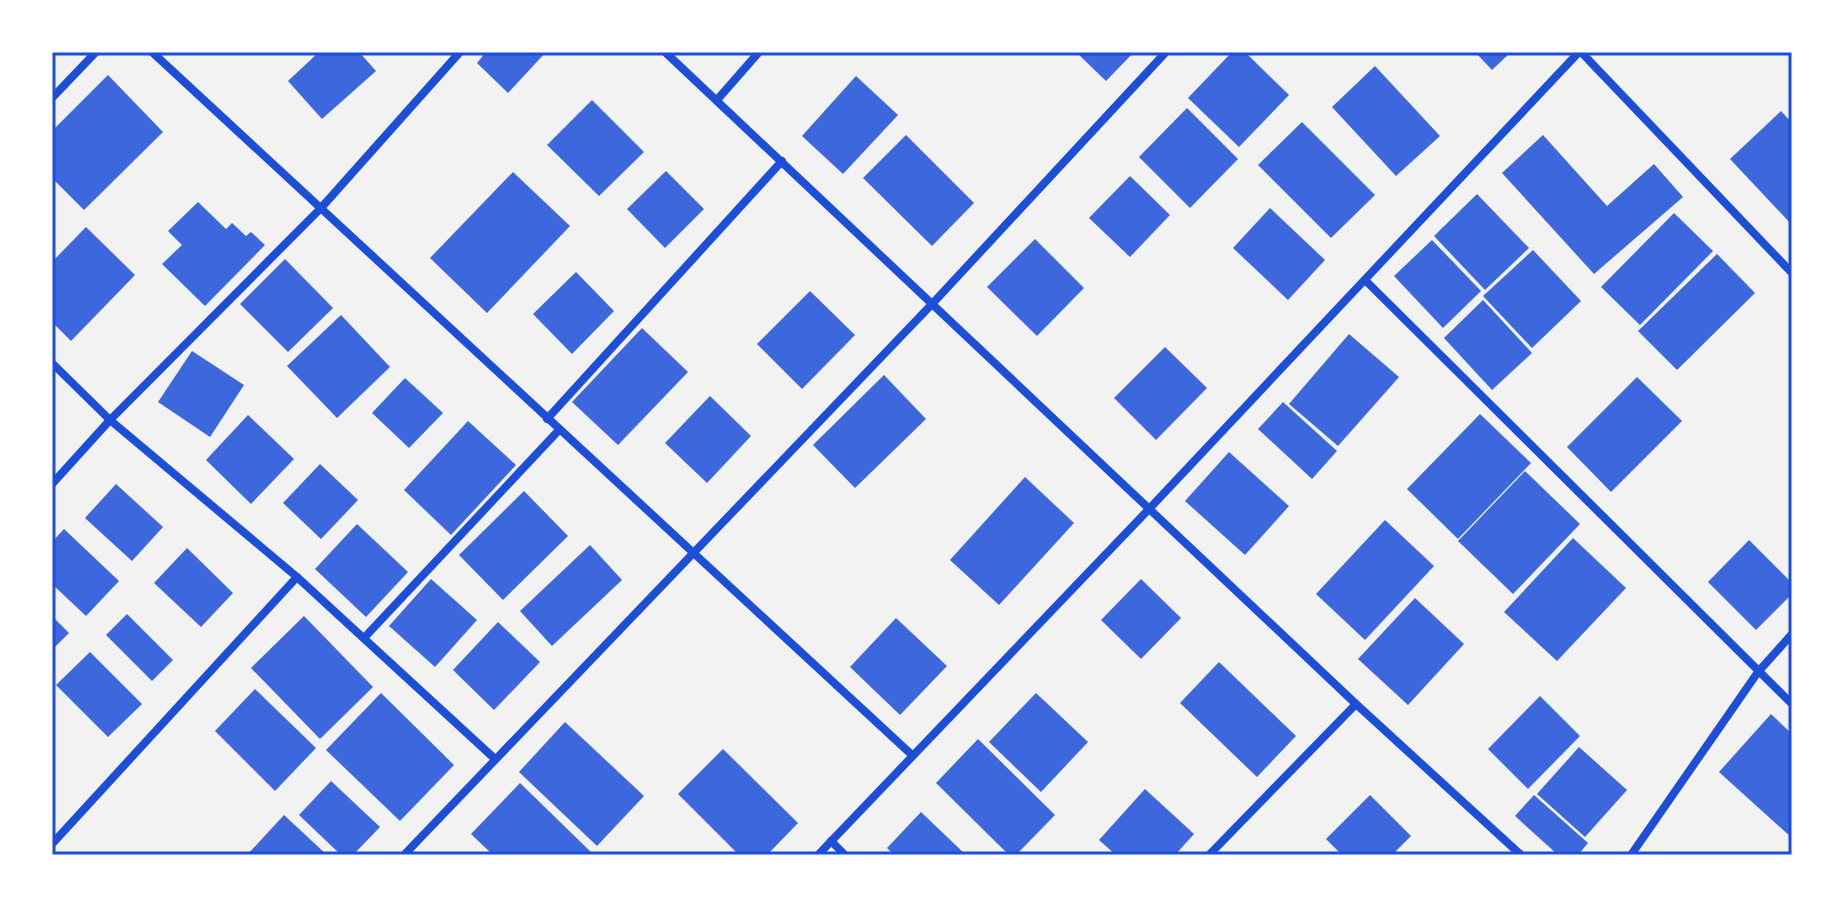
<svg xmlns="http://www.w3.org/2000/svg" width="1844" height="907" font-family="'Noto Sans',sans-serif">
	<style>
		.building { fill: #3d67dc }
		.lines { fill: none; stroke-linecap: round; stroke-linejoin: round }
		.minor { stroke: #1d4ed8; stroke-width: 8 }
		.neatline { fill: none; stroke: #1d4ed8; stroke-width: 3 }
	</style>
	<rect width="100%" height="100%" fill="#f2f2f2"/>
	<g class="building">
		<path d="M319 52H359L376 71 322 119 288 81Z"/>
		<path d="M486 52H546L508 93 477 63Z"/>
		<path d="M1076 52H1134L1106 81Z"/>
		<path d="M1232 52H1245L1289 95 1239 147 1188 98Z"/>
		<path d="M1475 52H1511L1492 70Z"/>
		<path d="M1375 66 1440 136 1396 176 1332 107Z"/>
		<path d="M108 75 163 132 84 210 52 178V131Z"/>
		<path d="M856 76 898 115 843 174 802 136Z"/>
		<path d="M592 100 644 152 599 196 547 145Z"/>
		<path d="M1187 108 1238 159 1190 208 1139 157Z"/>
		<path d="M1781 111 1792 123V225L1730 159Z"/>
		<path d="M1302 122 1375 195 1331 238 1258 165Z"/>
		<path d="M906 135 974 203 932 246 863 178Z"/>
		<path d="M1543 135 1607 206 1654 164 1683 197 1594 274 1502 173Z"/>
		<path d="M666 171 704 209 665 248 627 209Z"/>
		<path d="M513 172 570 226 487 313 430 258Z"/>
		<path d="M1130 176 1170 215 1130 257 1089 218Z"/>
		<path d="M1477 194 1529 248 1485 290 1434 236Z"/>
		<path d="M198 202 226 229 232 223 246 236 251 232 265 245 205 306 162 264 182 245 168 231Z"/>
		<path d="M1270 208 1325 260 1288 300 1233 248Z"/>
		<path d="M1674 213 1713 251 1640 325 1601 287Z"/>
		<path d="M86 227 135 275 71 341 52 322V262Z"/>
		<path d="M1035 239 1084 288 1037 336 987 287Z"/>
		<path d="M1432 240 1481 291 1443 328 1394 276Z"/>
		<path d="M1533 250 1581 301 1532 348 1483 296Z"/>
		<path d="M1717 254 1755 293 1677 370 1638 331Z"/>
		<path d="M285 259 333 308 288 352 240 304Z"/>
		<path d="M576 272 614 311 572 354 533 314Z"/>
		<path d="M810 291 855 335 802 389 757 344Z"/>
		<path d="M1483 300 1532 353 1492 390 1444 338Z"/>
		<path d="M341 315 390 367 337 418 287 366Z"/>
		<path d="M642 328 688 372 618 445 572 402Z"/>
		<path d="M1349 334 1399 377 1338 446 1289 404Z"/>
		<path d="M1165 347 1207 388 1156 440 1114 398Z"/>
		<path d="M192 351 244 385 210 437 158 402Z"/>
		<path d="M884 375 926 419 855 488 813 445Z"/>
		<path d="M1637 377 1682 421 1611 492 1567 447Z"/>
		<path d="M405 378 443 413 409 448 372 413Z"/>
		<path d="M710 396 751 436 707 483 665 443Z"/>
		<path d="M1283 402 1337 451 1312 479 1258 429Z"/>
		<path d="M1480 414 1531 463 1458 539 1407 489Z"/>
		<path d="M248 415 294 459 251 504 206 460Z"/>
		<path d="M468 421 516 465 451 535 404 490Z"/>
		<path d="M1229 452 1289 506 1245 555 1185 501Z"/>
		<path d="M320 464 358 500 321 539 283 503Z"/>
		<path d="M1525 471 1580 524 1513 594 1458 541Z"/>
		<path d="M1025 477 1074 523 999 605 950 560Z"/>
		<path d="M116 484 163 527 132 561 85 518Z"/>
		<path d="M524 491 568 536 503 600 459 555Z"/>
		<path d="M1385 520 1434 566 1365 640 1316 594Z"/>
		<path d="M357 524 408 572 366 617 315 569Z"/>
		<path d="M64 529 119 581 86 616 52 584V542Z"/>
		<path d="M1573 538 1626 588 1557 661 1504 612Z"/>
		<path d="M1749 540 1792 583V594L1756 630 1708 582Z"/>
		<path d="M590 545 622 580 552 646 520 611Z"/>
		<path d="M187 548 233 593 201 627 154 583Z"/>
		<path d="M431 579 477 620 435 667 389 626Z"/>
		<path d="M1141 579 1181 618 1141 659 1101 620Z"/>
		<path d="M1415 598 1464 644 1408 705 1358 659Z"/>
		<path d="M127 614 173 660 152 681 106 635Z"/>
		<path d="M52 616 69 633 52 650Z"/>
		<path d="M304 616 373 687 320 739 251 668Z"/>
		<path d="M896 618 947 666 900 715 850 667Z"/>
		<path d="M498 622 540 662 494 710 453 670Z"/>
		<path d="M90 652 142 704 108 737 56 685Z"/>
		<path d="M1219 662 1296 736 1257 777 1180 703Z"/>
		<path d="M255 689 316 748 275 791 215 731Z"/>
		<path d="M381 693 454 765 400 821 326 750Z"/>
		<path d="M1036 693 1088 742 1041 792 989 742Z"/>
		<path d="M1540 696 1580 736 1528 789 1488 749Z"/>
		<path d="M1771 714 1792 734V838L1719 772Z"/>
		<path d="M565 722 644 796 597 846 519 772Z"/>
		<path d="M978 739 1055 815 1016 855H1009L936 783Z"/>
		<path d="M1579 747 1627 790 1585 837 1537 794Z"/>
		<path d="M723 749 798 823 767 855H739L678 794Z"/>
		<path d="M331 781 380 827 353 855H341L299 815Z"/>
		<path d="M520 783 594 855H493L471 834Z"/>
		<path d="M1145 789 1194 834 1175 855H1116L1099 840Z"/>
		<path d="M1370 795 1411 836 1392 855H1342L1326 839Z"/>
		<path d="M1534 795 1588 843 1578 855H1558L1515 816Z"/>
		<path d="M921 812 966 855H894L887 848Z"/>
		<path d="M284 815 327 855H247Z"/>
	</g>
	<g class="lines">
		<g class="minor">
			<path d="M152 52 912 755"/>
			<path d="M665 52 1356 704 1521 855"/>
			<path d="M1581 52 1792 273"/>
			<path d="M52 98 96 52"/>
			<path d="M717 100 759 52"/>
			<path d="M1366 281 1792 704"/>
			<path d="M52 363 110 420 297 577 495 759"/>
			<path d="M547 419 782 161"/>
			<path d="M52 484 110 420 321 208 460 52"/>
			<path d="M364 638 559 430"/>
			<path d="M831 841 845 855"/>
			<path d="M52 844 297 577"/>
			<path d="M404 855 933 303 1166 52"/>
			<path d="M818 855 1150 508 1579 52"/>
			<path d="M1209 855 1356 704"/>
			<path d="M1631 855 1758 672 1792 634"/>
		</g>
	</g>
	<rect width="1844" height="907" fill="none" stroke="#ffffff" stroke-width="108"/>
	<rect x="54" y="54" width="1736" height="799" class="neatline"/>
</svg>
